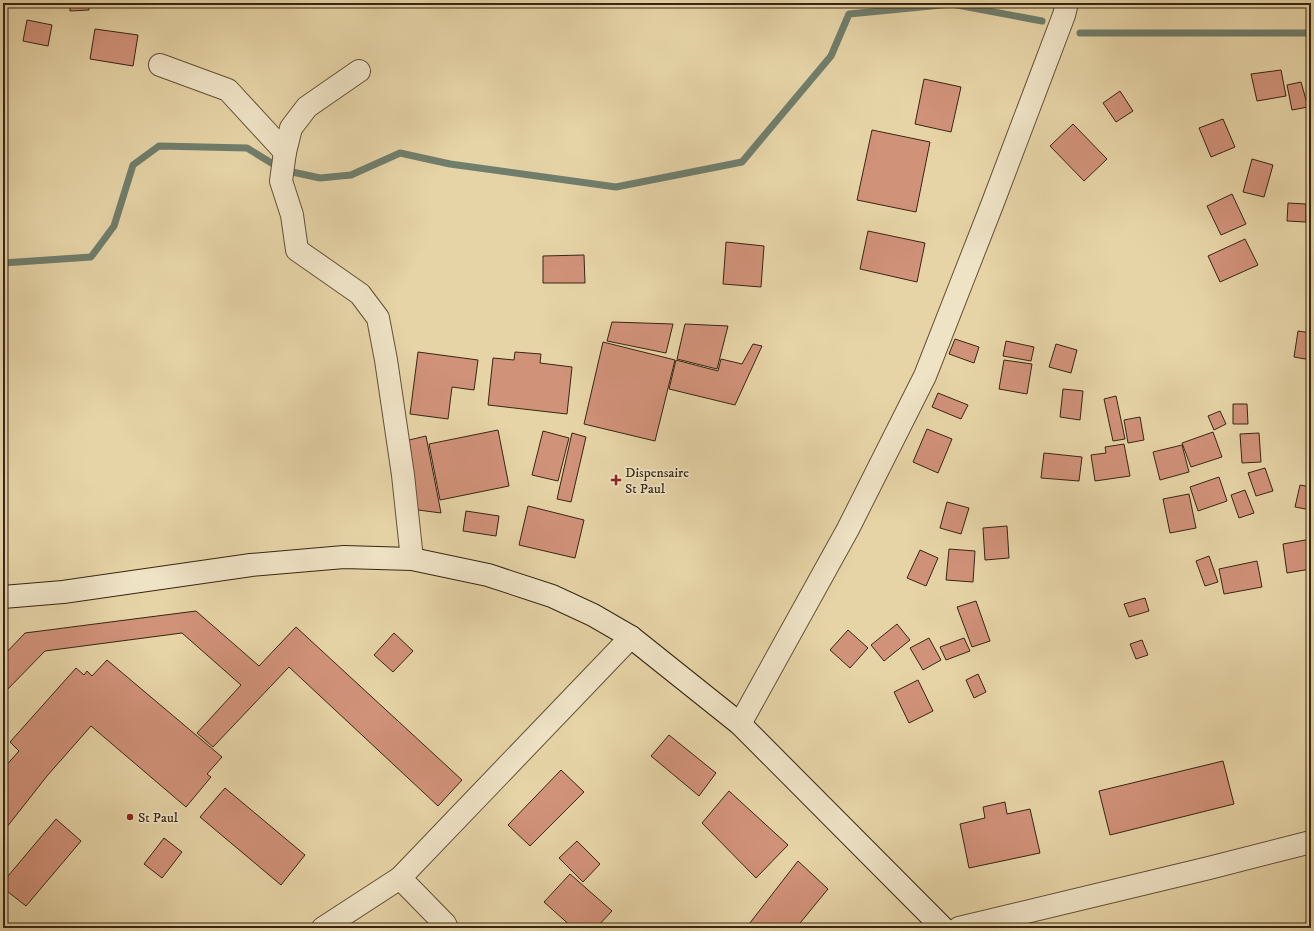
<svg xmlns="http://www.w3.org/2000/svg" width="1314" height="931" font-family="'IM FELL DW Pica',serif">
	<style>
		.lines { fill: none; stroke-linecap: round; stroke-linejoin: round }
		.stream { stroke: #707e6c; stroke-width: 7 }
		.building { fill: #d1927a; stroke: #372611 }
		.street-casing { stroke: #635236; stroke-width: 24 }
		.secondary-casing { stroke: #372611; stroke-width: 24 }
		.street { stroke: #efe3c6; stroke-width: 22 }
		.secondary { stroke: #efe3c6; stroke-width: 22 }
		.poi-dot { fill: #8f2418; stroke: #efe3c6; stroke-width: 1.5 }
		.labels { text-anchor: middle; stroke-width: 3.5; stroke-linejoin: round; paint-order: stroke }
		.poi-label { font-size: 14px; fill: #372611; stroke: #efe3c6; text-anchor: start }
	</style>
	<rect width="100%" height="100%" fill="#e6d4a7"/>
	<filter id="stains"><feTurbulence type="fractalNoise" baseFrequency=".005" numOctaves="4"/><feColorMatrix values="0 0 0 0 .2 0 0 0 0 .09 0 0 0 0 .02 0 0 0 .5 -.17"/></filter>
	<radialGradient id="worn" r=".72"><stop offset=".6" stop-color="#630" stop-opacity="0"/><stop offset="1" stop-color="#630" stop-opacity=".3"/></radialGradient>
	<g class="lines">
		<g class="stream">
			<path d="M1080 33H1311"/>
			<path d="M3 263 91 257 114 226 133 165 159 146 247 148 283 170 320 178 351 175 400 153 450 164 616 187 742 162 831 56 849 14 952 4 1042 21"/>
		</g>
	</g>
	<g class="building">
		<path d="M70 3H88L89 10 70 11Z"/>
		<path d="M27 20 52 25 48 46 23 41Z"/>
		<path d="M95 29 138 35 133 66 90 59Z"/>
		<path d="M1281 70 1286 96 1257 101 1251 74Z"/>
		<path d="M924 79 961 87 951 132 915 124Z"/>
		<path d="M1301 82 1308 107 1292 110 1287 85Z"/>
		<path d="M1120 91 1133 111 1116 122 1103 103Z"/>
		<path d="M1223 119 1235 147 1211 157 1199 128Z"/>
		<path d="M1073 124 1107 159 1084 181 1050 146Z"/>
		<path d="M872 130 930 142 916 212 857 200Z"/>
		<path d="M1252 159 1273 165 1264 197 1243 192Z"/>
		<path d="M1232 194 1246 224 1221 235 1207 206Z"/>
		<path d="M1288 203 1306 204V222L1287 221Z"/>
		<path d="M868 231 925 243 917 282 860 269Z"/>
		<path d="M1245 239 1258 265 1220 282 1208 256Z"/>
		<path d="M726 242 764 246 761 287 723 284Z"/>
		<path d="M584 255 585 283H543V256Z"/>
		<path d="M612 322 673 324 666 353 607 341Z"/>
		<path d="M685 324 728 326 717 369 677 359Z"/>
		<path d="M1298 331 1311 333V360L1294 357Z"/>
		<path d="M955 339 979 347 974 363 949 354Z"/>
		<path d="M1006 341 1034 347 1031 361 1003 356Z"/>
		<path d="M603 342 675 360 655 441 584 424Z"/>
		<path d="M753 344 762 346 735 405 669 389 676 360 718 371 721 359 742 364Z"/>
		<path d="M1056 344 1077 350 1071 373 1049 367Z"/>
		<path d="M418 352 478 360 474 390 452 387 448 419 410 414Z"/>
		<path d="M515 352 541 354 540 363 572 367 567 414 488 405 493 358 514 360Z"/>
		<path d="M1004 360 1032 364 1027 394 999 389Z"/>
		<path d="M1063 389 1083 391 1080 420 1060 417Z"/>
		<path d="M938 393 968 405 961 419 932 407Z"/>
		<path d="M1116 396 1125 439 1113 441 1104 399Z"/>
		<path d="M1233 404H1247L1248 424H1233Z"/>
		<path d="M1220 411 1226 424 1214 430 1208 416Z"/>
		<path d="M1140 417 1144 440 1128 443 1124 420Z"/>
		<path d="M927 429 952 439 938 473 913 462Z"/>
		<path d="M498 430 509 486 440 500 429 444Z"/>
		<path d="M543 431 569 438 558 481 532 475Z"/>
		<path d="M1213 432 1222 457 1191 467 1182 443Z"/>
		<path d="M572 433 586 437 571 502 557 499Z"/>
		<path d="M1259 433 1261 462 1242 463 1240 434Z"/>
		<path d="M426 436 441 513 418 510 405 441Z"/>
		<path d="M1124 444 1130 476 1095 481 1091 455 1106 453 1105 447Z"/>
		<path d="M1182 445 1189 472 1160 480 1153 452Z"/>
		<path d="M1044 453 1082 457 1079 481 1041 478Z"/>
		<path d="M1265 468 1273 491 1256 496 1248 473Z"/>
		<path d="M1219 477 1227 501 1198 511 1190 487Z"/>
		<path d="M1300 485 1311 487V510L1295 507Z"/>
		<path d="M1245 490 1254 513 1239 518 1231 495Z"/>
		<path d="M1189 494 1196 528 1170 533 1163 499Z"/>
		<path d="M947 502 969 508 961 534 940 528Z"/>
		<path d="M528 506 584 520 575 558 519 545Z"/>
		<path d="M466 511 499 516 496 536 463 531Z"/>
		<path d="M1007 526 1009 558 985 560 983 528Z"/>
		<path d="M1311 539V569L1287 573 1283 544Z"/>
		<path d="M949 549 975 551 973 582 946 580Z"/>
		<path d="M920 550 938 558 926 586 907 578Z"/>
		<path d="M1209 556 1218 582 1205 586 1196 561Z"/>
		<path d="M1257 561 1262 587 1224 594 1219 569Z"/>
		<path d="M1145 598 1149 611 1129 617 1124 604Z"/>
		<path d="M976 601 990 641 972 647 957 607Z"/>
		<path d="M196 611 259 666 296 627 462 780 438 806 289 667 213 747 197 733 241 685 182 633 45 651 3 694V656L25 633Z"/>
		<path d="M897 624 910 640 884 661 871 645Z"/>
		<path d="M848 630 868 648 850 668 830 650Z"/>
		<path d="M394 633 413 651 393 672 374 655Z"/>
		<path d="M929 638 941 660 923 670 910 648Z"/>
		<path d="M964 638 970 651 946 660 940 647Z"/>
		<path d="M1142 640 1148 655 1136 659 1130 644Z"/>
		<path d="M107 660 222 757 207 774 211 777 186 807 91 726 47 776 3 832V769L19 751 10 742 76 668 84 675 87 671 92 676Z"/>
		<path d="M978 674 986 692 974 698 966 680Z"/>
		<path d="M918 680 933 711 909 723 894 692Z"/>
		<path d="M669 735 716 773 699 796 651 756Z"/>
		<path d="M1223 761 1234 804 1110 835 1099 791Z"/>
		<path d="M561 770 584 792 530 846 508 825Z"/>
		<path d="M225 788 305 855 281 885 200 817Z"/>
		<path d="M729 791 788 845 756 878 702 823Z"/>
		<path d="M1005 802 1007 814 1030 809 1040 853 969 868 960 824 985 818 983 807Z"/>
		<path d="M56 819 81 841 26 906 3 888V882Z"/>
		<path d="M164 838 182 852 162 878 144 864Z"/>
		<path d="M577 841 600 864 583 882 559 858Z"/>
		<path d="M798 861 828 889 796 928H746Z"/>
		<path d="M570 874 612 911 596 928H573L544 902Z"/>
	</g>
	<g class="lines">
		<g class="street-casing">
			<g id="street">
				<path d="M160 65 228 90 285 152"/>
				<path d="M359 71 307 107 291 128 285 152 281 181 292 215 297 250 360 294 378 318 386 360 403 475 412 559"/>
				<path d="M740 724 848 529 925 376 992 205 1064 15 1067 3"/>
				<path d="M400 878 445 924 447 928"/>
				<path d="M323 928 400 878 631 637"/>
				<path d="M959 928 1209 868 1311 842"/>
			</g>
		</g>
		<g class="secondary-casing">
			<path id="secondary" d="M3 597 63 592 251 565 344 557 412 559 488 575 552 596 593 615 631 637 740 724 943 928"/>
		</g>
		<use href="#street" class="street"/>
		<use href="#secondary" class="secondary"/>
	</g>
	<g class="poi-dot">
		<path d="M614 474h4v4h4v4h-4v4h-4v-4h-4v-4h4z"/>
		<circle cx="130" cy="817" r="4"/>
	</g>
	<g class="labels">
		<g class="poi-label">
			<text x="625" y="477">Dispensaire<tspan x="625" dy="16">St Paul</tspan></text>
			<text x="138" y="822">St Paul</text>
		</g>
	</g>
	<rect width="1314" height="931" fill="none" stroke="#e6d4a7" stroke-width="16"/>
	<rect x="4" y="4" width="1306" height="923" fill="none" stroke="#372611" stroke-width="2"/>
	<rect x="8" y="8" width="1298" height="915" fill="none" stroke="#372611"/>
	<rect width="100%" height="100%" filter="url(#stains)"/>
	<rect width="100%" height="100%" fill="url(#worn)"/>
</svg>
